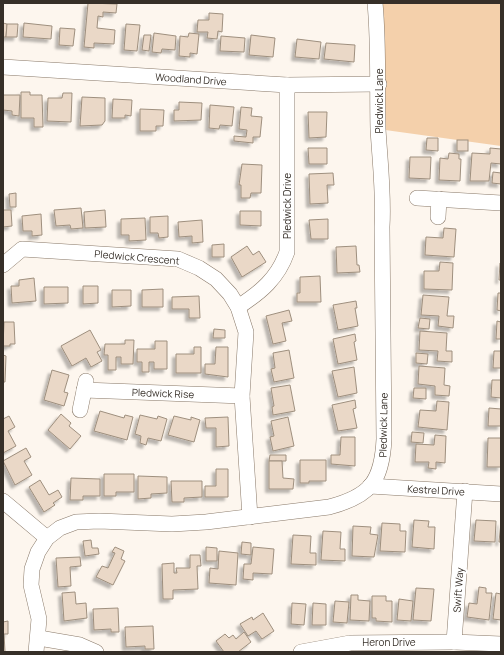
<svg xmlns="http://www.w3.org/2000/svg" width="504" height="655" font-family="Manrope,sans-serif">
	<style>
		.green { fill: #f4d0ab }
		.building { fill: #ead8c7; stroke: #9e8f7e; filter: url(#shadow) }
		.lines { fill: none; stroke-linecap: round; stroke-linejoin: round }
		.minor-casing { stroke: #897969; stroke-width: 16 }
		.minor { stroke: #fff; stroke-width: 15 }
		.labels { text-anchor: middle; stroke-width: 4; stroke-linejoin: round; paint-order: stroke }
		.street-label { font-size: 10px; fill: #362f28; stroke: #fff }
	</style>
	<defs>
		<filter id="shadow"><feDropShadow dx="-3.5" dy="3.5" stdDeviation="1" flood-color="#0004"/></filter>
	</defs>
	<rect width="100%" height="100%" fill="#fdf6ee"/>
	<path class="green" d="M375 3H501V146L378 129Z"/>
	<g class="building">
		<path d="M88 3 117 4 116 13 103 12V17L98 16 97 28 115 30 114 44 94 43V48L84 47Z"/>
		<path d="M209 13 223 14 222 32 218 31 217 39 207 38 208 32H197L198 20H209Z"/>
		<path d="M3 23 7 24 6 37H3Z"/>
		<path d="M24 23 52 26 51 39 23 37Z"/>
		<path d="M7 24H18L17 37H6Z"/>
		<path d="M126 24 140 25 137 51 124 50Z"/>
		<path d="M60 28 75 29 73 46 59 45Z"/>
		<path d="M154 33 176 36 175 50 162 49 161 53 152 52Z"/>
		<path d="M189 33 199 34 197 54 190 53V57L179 56 180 36 188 37Z"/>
		<path d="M144 35H151L149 51 142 50Z"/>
		<path d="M251 35 275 38 273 57 249 55Z"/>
		<path d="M221 36 245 38 244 52 220 51Z"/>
		<path d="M297 39 321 42 319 59 295 57Z"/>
		<path d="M326 43 355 45 354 62 324 59Z"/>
		<path d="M21 92H30V95H42L43 127H34V118H21Z"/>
		<path d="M63 93H72L71 122 47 121 48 98H62Z"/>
		<path d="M3 95H20L19 116 12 115V111L3 110Z"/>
		<path d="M82 97 105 98V121L102 125 80 126Z"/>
		<path d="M113 99 132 100 131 116 125 115V118H112Z"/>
		<path d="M179 102 202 103 201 120 174 121V110H179Z"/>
		<path d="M210 105 234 107 232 126 220 125 219 129 209 128Z"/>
		<path d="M241 107 252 108 251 116 262 117 260 137H253V143L234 141V136L246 137 247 130 239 129Z"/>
		<path d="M140 109 164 110 163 126H156V131H140Z"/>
		<path d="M308 112H327L326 137 309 138Z"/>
		<path d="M427 138H438V151L426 150Z"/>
		<rect x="457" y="140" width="11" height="11"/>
		<path d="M308 148H327V164H309Z"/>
		<path d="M490 148 501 149V164L491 163 489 181H470L472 153 490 154Z"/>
		<path d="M449 153 459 154V159H461L460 181 439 180 440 158 448 159Z"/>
		<path d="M410 157H431L430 179 409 178Z"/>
		<path d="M242 164 262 165 261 193H251L250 198H241V185H239Z"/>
		<path d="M493 172 501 173V184L492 183Z"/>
		<path d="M333 173 334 185H327L328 203 310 204 309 174Z"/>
		<path d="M16 193V207H10L9 194Z"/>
		<path d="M81 208 83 228 71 229 70 225 56 226 54 210Z"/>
		<path d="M3 210H11L12 226 3 227Z"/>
		<path d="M105 210 106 227 85 228 84 212Z"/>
		<path d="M240 211H261V226L240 225Z"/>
		<path d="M41 214 42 235 32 236V231H23L22 216Z"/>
		<path d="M168 216V237L159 238 158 233H150V217Z"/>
		<path d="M145 218 146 240 129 241V235H121V219Z"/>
		<path d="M328 219V239H311L309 220Z"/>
		<path d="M202 220 203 242 192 243V236L179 237 178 222Z"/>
		<path d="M444 228 456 229 454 257 425 255 426 237 443 238Z"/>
		<path d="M224 244V257H212V245Z"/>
		<path d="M247 246 253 255 259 251 266 262 242 277 231 257Z"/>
		<path d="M356 246 357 265H359L360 272 337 273 336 247Z"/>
		<path d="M440 262 453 263 452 290 424 289V271H439Z"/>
		<path d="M500 263H501V280H499Z"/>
		<path d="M320 276 321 302H297V293H300V277Z"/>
		<path d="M34 278 36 301 12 303 11 286H19V280Z"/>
		<path d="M83 286H98V303L83 304Z"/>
		<path d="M44 287H68V303L44 304Z"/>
		<path d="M163 289V307H142V290Z"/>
		<path d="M112 290H131V306L112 307Z"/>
		<path d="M498 293H501V311L497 310Z"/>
		<path d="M423 295 449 297 447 316H454L453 328 438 326 439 316 421 315Z"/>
		<path d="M199 296 200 318H189V309H172V297Z"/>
		<path d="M356 301 357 308H355L358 326 338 330 333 305Z"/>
		<path d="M289 310 292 321 282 323 286 341 273 344 266 316Z"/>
		<path d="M420 318 430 319 429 329 418 328Z"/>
		<path d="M497 321 501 322V339H496Z"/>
		<path d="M4 322H14L15 344H10V346H3Z"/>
		<path d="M214 329 225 330V338H213Z"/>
		<path d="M90 330 101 350 97 352 102 361 91 367 86 358 72 366 61 346Z"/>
		<path d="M420 331 447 333 446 351H452V362L437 361 438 351 419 350Z"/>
		<path d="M355 334 356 341 354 342 357 360 338 364 333 339Z"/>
		<path d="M125 340H134L133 364H121V357H116V370H108V355H104L105 344H125Z"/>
		<path d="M155 341H167V369H154V362H149V372H142V362H137V349H155Z"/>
		<path d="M194 347H201V373H176V354H194Z"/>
		<path d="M216 347H228V377L205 374V364H215Z"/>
		<path d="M289 350 294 378 274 382 271 369 275 368 273 353Z"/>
		<path d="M494 351H501V368H493Z"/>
		<path d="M416 353 428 354 427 364 416 363Z"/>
		<path d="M3 355 6 356 5 382H3Z"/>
		<path d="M419 366 445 368 444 385 450 386 449 396 435 395V386L418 384Z"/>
		<path d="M354 367 357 393 338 397 332 371Z"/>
		<path d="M52 370 69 375 64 392 68 393 64 406 44 400Z"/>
		<path d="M492 380H501V398L491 397Z"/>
		<path d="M290 385 295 411 273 415 272 407 274 406 271 388Z"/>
		<path d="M414 388H426V399L413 398Z"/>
		<path d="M355 400 356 408 353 409 357 428 338 431 332 405Z"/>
		<path d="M437 401 449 402 447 430 418 427 420 410 436 411Z"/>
		<path d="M489 408 501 409V426H488Z"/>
		<path d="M100 411 124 418 125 415 133 417 127 440 94 431Z"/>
		<path d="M61 414 71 423 69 426 81 436 70 449 48 430Z"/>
		<path d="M140 415 157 419 158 416 167 419 161 441 148 438 146 445 140 443 141 436 135 434Z"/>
		<path d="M9 416 15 427 8 431 16 446 3 453V419Z"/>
		<path d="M174 416 191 420V417L200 420 194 442 168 435Z"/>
		<path d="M228 417 229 446 216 447V428H206L205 418Z"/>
		<path d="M288 417 294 446 273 451 270 437 274 436 271 421Z"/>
		<path d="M412 432 424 433 423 443 411 442Z"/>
		<path d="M435 435 446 436 445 463 436 462V469L428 468 429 462H415L416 444 434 445Z"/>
		<path d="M341 437H355V466L331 464V455H340Z"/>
		<path d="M488 438H501V467H487Z"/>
		<path d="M26 448 31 457 24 461 32 475 15 485 3 461Z"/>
		<path d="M270 455H286V461H269Z"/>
		<path d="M300 460H326V481H309V483H300Z"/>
		<path d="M269 461H282L283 478 294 479 293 489H269Z"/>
		<path d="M216 469H228V497H205V486H216Z"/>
		<path d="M104 474H134V492H116V496H104Z"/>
		<path d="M138 476 167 477V493L151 494V498L138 499Z"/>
		<path d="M71 478 100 479V496H83V500H70Z"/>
		<path d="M40 480 49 495 58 490 62 497 53 503 55 505 44 512 29 487Z"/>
		<path d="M171 481H202V497L184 498V502H172Z"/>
		<path d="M414 520 429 521 428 527H435L434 549 412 547Z"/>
		<path d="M476 520 496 521 495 542 474 541Z"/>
		<path d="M501 522V542H499Z"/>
		<path d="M382 523 400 524V531H406L405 552 380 551Z"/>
		<path d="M353 526 371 527 370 534 378 535 374 557 352 556Z"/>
		<path d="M323 531 341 532 340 549H345V561L321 560Z"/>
		<path d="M293 535 311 536 310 553H316V565L291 564Z"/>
		<path d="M91 540 92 548H98L99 554 85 556 83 541Z"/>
		<path d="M242 542 251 543V555L241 554Z"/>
		<path d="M115 547 124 551 121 559 125 561 113 585 96 577 102 566 108 568 115 553 112 552Z"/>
		<path d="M206 547 217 548V561H206Z"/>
		<path d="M253 547 274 549 272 574 253 573V580L243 579 244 564H251Z"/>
		<path d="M219 551 238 553 236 585 209 583 210 568 218 569Z"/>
		<path d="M190 555H200L201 566H197L198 589 173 590V599H163L162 564 174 563V573H177L176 568H190Z"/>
		<path d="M80 557 81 566 70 567 71 586 58 587 56 558Z"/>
		<path d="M479 587 486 588V593H492L489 620 467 617 469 603 477 604Z"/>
		<path d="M416 588 434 589 431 621 413 620Z"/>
		<path d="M75 592 76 604 86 603 87 618 64 621 62 593Z"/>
		<path d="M496 593 501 594V620L493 619Z"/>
		<path d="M351 595H358V600L370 601 369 621 350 620Z"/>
		<path d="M372 596H386V601H392V622L376 621V618H372Z"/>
		<path d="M399 599 413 601 411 621 397 620Z"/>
		<path d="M335 601 349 602 347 623 333 622Z"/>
		<path d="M292 603 306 604 304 625 291 624Z"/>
		<path d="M313 603 326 604V625H312Z"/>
		<path d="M118 608 119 632H111V629L94 630 93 609Z"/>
		<path d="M263 613 274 631 262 639 256 631 248 636 240 624 252 617 253 620Z"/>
		<path d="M8 621V634H4L5 652H3V622Z"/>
		<path d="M153 626 154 649H145V646L126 647 125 627Z"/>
		<path d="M244 632 251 642 238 652H224L216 641 225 634 229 638 233 635 236 639Z"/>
	</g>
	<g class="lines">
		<g class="minor-casing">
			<g id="minor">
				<path d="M3 67 287 85 379 84"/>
				<path d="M417 198 501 203"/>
				<path d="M438 217 439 199"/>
				<path d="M3 265 22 249 178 259 199 268 216 279 230 294 238 307 246 332 242 396 250 517"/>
				<path d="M238 307C261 292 278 278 287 252V85"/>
				<path d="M84 390 242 396"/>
				<path d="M80 410 86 381"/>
				<path d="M370 486 501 494"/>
				<path d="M465 491 454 642 501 644"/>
				<path d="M3 501 47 538"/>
				<path d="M39 638 80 645 96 652"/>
				<path d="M36 652 39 619 31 585 32 569 38 552 47 538 60 528 76 522 99 521 172 524 206 522 329 507C371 496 382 481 384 439L382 227C384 194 380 162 378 129 377 87 379 45 375 3"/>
				<path d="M301 652 350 643 454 642"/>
			</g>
		</g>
		<use href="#minor" class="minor"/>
	</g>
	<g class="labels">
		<g class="street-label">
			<text transform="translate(191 79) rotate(4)" y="4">Woodland Drive</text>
			<text transform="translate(379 101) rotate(-90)" y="4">Pledwick Lane</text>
			<text transform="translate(287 206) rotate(-90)" y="4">Pledwick Drive</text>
			<text transform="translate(137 257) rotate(5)" y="4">Pledwick Crescent</text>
			<text transform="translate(163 393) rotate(2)" y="4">Pledwick Rise</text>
			<text transform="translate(383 425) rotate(-89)" y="4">Pledwick Lane</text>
			<text transform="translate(436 490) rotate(3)" y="4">Kestrel Drive</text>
			<text transform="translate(458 590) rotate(-86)" y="4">Swift Way</text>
			<text x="389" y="646">Heron Drive</text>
		</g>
	</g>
	<rect width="504" height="655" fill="none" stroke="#362f28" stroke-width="8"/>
</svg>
